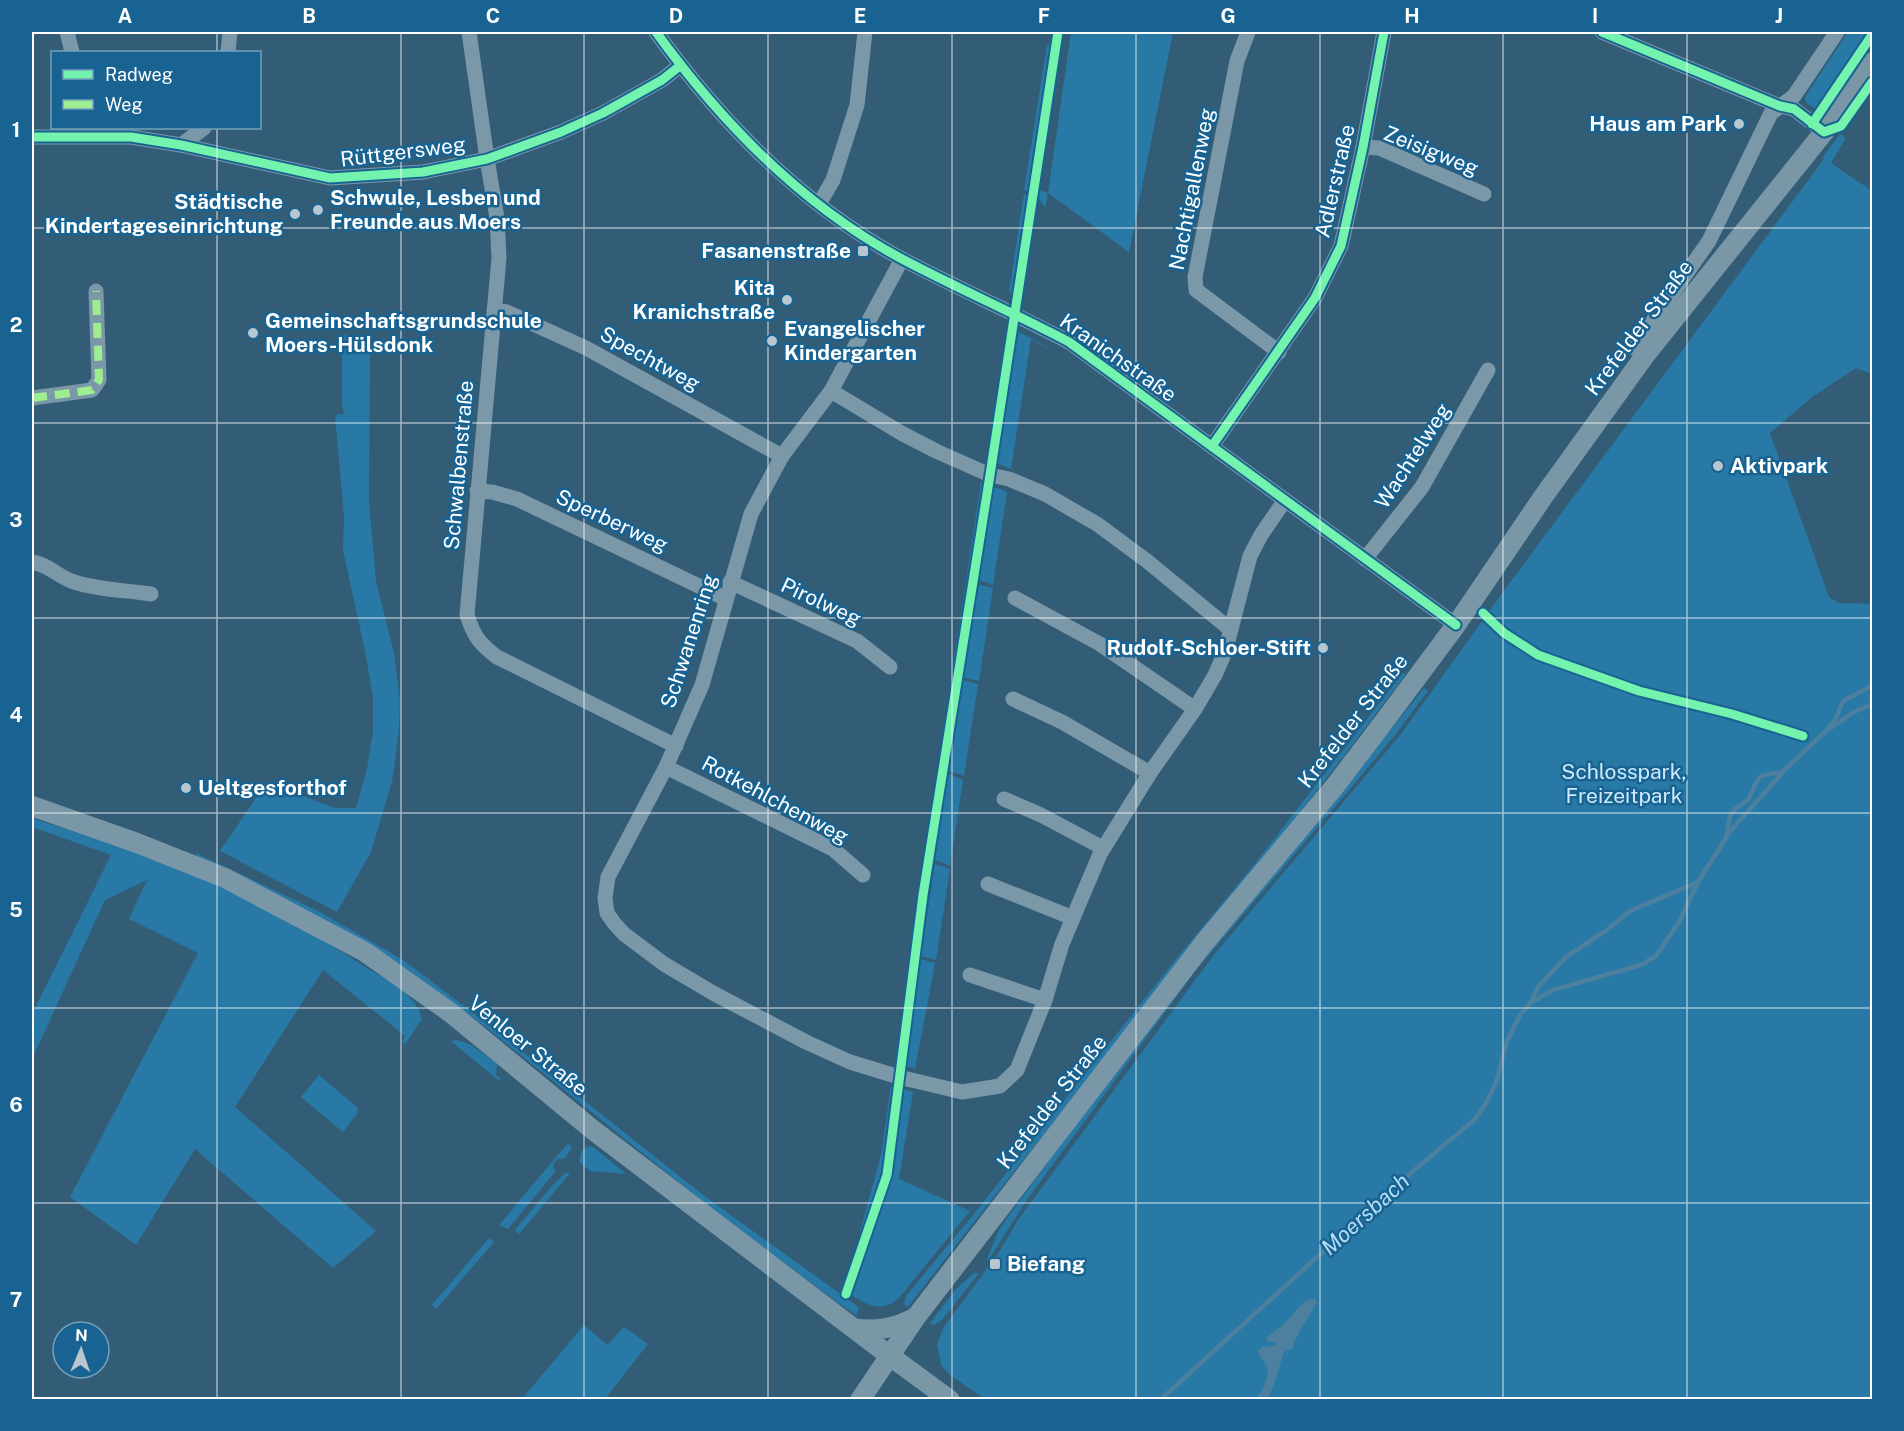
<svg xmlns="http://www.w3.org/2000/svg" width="1904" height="1431" font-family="'Public Sans',sans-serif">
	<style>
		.green { fill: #2979a6 }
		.water { fill: #4c809e }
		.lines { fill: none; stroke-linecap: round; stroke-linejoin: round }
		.stream { stroke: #4c809e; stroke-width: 4.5 }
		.minor { stroke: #7b98a9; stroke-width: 15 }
		.major { stroke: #7a97a7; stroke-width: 20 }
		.quiet { stroke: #9fed91; stroke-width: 8; stroke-dasharray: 15 8; stroke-linecap: butt }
		.cycleway-casing { stroke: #186391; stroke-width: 13 }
		.cycleway { stroke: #73f3ae; stroke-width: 9 }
		.grid { fill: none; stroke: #fff; stroke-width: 1.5; stroke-opacity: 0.55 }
		.poi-dot { fill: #b8c6cf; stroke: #186391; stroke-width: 2 }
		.labels { text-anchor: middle; stroke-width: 5; stroke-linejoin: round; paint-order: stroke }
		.poi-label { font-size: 21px; font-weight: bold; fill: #fff; stroke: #186391; text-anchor: start }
		.street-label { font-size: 21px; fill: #fff; stroke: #186391 }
		.park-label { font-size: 21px; fill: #cdeafb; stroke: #186391 }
		.water-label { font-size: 22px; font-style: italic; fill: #b3def6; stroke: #186391 }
		.neatline { fill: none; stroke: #fff; stroke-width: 2 }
		.grid-label { font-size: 20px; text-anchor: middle; font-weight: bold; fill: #fff }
	</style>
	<rect width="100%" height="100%" fill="#335d76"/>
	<g class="green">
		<path d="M1071 32H1173L1129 252 1048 193 1045 208 1036 194V189L1048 193Z"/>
		<path d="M1848 32H1872V35L1822 108 1817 109 1806 103 1805 97Z"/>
		<path d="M1047 45H1050L1028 191H1024Z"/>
		<path d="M1840 134 1846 138 1831 163 1872 191V374L1856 368 1812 397 1770 433 1829 597 1839 603 1872 604V1399H985L950 1375 941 1365 937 1344 944 1327 999 1252 1018 1220 1213 956 1401 734 1503 592 1824 159 1822 158Z"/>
		<path d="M1024 194 1028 196 1013 295 1009 292Z"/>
		<path d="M1015 330C1030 337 1045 346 1059 355L1031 339 1011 469 994 462Z"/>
		<path d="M342 335 370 336 369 501 376 581 394 653 400 702 399 730 392 782 371 852 337 912 220 851 266 783 336 808H356L367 769 373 731V697L365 651 343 550 344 516 335 415 344 414 342 403Z"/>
		<path d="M981 482 985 484 984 491 955 680 951 679Z"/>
		<path d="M991 486 1007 492 993 585 977 579Z"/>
		<path d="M977 584 993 588 979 681 962 677Z"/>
		<path d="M1403 673 1406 674C1245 889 1072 1094 908 1307L904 1304 906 1296 973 1215 1177 958 1253 866Z"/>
		<path d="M962 680 978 684 964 776 948 771Z"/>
		<path d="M951 682 954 684 924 887 921 885Z"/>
		<path d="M1424 688 1428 691 1395 735 1345 795 1196 970 1026 1201 988 1261 987 1259 999 1230 1012 1211C1077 1123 1141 1033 1210 949 1281 861 1354 776 1424 688Z"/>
		<path d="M948 774 963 780 950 866 935 860Z"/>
		<path d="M32 818C88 836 144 854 199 877 257 902 314 933 367 968 386 980 417 994 422 1019L405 1044 402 1042 405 1036 323 970 235 1107 376 1231 333 1268 195 1149 136 1245 70 1197 198 953 129 919 147 880 105 900 32 1059V1014L111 855 32 827Z"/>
		<path d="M196 853 320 912 403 960 485 1022 707 1198 856 1305 859 1309 856 1315 841 1305 711 1208 487 1028 407 969 314 914 245 879 197 858Z"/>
		<path d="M935 864 950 869 936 960 921 956Z"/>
		<path d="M921 889 924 890 897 1063 895 1062Z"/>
		<path d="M920 959 935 963 915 1069 904 1065Z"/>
		<path d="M457 1040 472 1045 497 1064 496 1075 501 1079 498 1080 451 1041Z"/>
		<path d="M319 1075 358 1108 357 1114 343 1132 301 1097Z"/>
		<path d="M891 1086 895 1089 875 1208 868 1234 860 1232 881 1155Z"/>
		<path d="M903 1089 913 1092 899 1179 970 1211 898 1299C882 1313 867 1305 851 1295L850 1288 843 1283 859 1238 867 1240 885 1191Z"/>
		<path d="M568 1143 572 1147 565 1158 557 1159 553 1165 555 1172 508 1229 499 1225Z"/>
		<path d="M589 1146 593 1147 626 1174 590 1171 579 1162C581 1155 580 1149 589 1146Z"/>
		<path d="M565 1173H570L519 1234 515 1230 552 1186Z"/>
		<path d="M489 1238 494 1242 436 1309 432 1305Z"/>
		<path d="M974 1273H979L942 1320 934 1325 930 1323 956 1289Z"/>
		<path d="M584 1325 607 1345 624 1327 648 1344 605 1399H522Z"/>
	</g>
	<path class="water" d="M1309 1299H1315L1317 1302 1293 1343V1348L1284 1352 1269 1399H1256C1263 1390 1272 1375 1265 1363 1262 1358 1259 1356 1258 1351L1262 1347 1275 1346 1276 1342H1267L1266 1338 1284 1324 1301 1305Z"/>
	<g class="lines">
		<g class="stream">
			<path d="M1831 728 1854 712 1872 704"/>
			<path d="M1728 834 1782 773"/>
			<path d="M1532 1002 1553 990 1641 965 1656 956 1679 922 1698 882 1726 838 1730 816 1735 809 1748 800 1757 781 1761 776 1782 772 1826 731 1836 718 1843 701 1872 686"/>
			<path d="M1160 1400 1393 1188 1474 1120 1485 1105 1496 1083 1507 1041 1519 1017 1531 1002 1538 987 1566 957 1607 930 1630 911 1698 882"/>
		</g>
		<g class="minor">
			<path d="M67 32 72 52"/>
			<path d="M469 32 487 159 497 218 499 258 467 615C474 637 480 644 497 657L676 746"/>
			<path d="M656 32C721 122 803 206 902 259 957 288 1014 313 1069 342L1456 625"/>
			<path d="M1248 32 1237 61 1195 277 1196 290 1279 352"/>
			<path d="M1602 32 1780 106 1794 109 1824 132"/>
			<path d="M228 52 230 32"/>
			<path d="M32 137H131L181 145 330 178 423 172 487 159 561 132 603 113 662 80 681 65"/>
			<path d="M181 145 204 128"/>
			<path d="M1363 147 1379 148 1484 194"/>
			<path d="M819 204 833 180 857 105 865 32"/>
			<path d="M902 259 831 391 782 456 751 514 702 685 666 767 608 877 605 898 607 913 614 923 624 934 664 964 713 993 806 1042 850 1062 899 1077 962 1092 1000 1086 1017 1070 1045 1000 1062 944 1100 854 1150 773 1195 709 1215 675 1225 652 1250 556 1261 535 1285 500"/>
			<path d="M494 310 507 312 586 348 782 456"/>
			<path d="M1634 348 1709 241 1771 113 1794 96 1837 32"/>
			<path d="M831 391 903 434 938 452 990 475 1009 479 1045 494 1097 524 1147 561 1231 630"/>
			<path d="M32 398 92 390 99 380 96 291"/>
			<path d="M1212 446 1315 298 1341 246 1363 147 1384 32"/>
			<path d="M477 491 492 492 517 499 726 599"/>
			<path d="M1365 559 1422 487 1488 370"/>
			<path d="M32 562C48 564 58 577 74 582 98 590 126 590 151 594"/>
			<path d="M730 582 857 641 890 667"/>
			<path d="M1015 598 1100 644 1195 709"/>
			<path d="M1013 699 1062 722 1150 773"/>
			<path d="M666 767 833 849 863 875"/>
			<path d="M1004 799 1041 815 1103 848"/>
			<path d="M988 884 1073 918"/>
			<path d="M970 975 1045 1000"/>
		</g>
		<g class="major">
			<path d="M32 806 137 843 225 878 365 952 451 1013 593 1130 890 1356 950 1400"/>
			<path d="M853 1328C877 1332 895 1328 916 1317"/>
			<path d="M860 1400 916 1317 1204 943 1335 786 1386 719 1456 625 1543 497 1646 354 1824 132 1872 62"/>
		</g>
		<path class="quiet" d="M32 398 92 390 99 380 96 291"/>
		<g class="cycleway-casing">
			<g id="cycleway">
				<path d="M656 32C721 122 803 206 902 259 957 288 1014 313 1069 342L1456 625"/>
				<path d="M1602 32 1780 106 1794 109 1824 132 1841 126 1872 82"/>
				<path d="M1812 124 1872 35"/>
				<path d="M32 137H131L181 145 330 178 423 172 487 159 561 132 603 113 662 80 681 65"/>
				<path d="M1212 446 1315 298 1341 246 1363 147 1384 32"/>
				<path d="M1483 613 1504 633 1538 655 1639 691 1732 714 1803 736"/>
				<path d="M846 1294 887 1175 923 895 990 475 1058 32"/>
			</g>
		</g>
		<use href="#cycleway" class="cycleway"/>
	</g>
	<path class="grid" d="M217 32V52M401 32V1400M584 32V1400M768 32V1400M952 32V1400M1136 32V1400M1320 32V1400M1503 32V1400M1687 32V1400M217 128V1400M32 228H1872M32 423H1872M32 618H1872M32 813H1872M32 1008H1872M32 1203H1872"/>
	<g class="poi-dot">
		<circle cx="1739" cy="124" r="6"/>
		<circle cx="318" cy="210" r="6"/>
		<circle cx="295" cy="214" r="6"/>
		<rect x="857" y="245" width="12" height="12" rx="3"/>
		<circle cx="787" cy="300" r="6"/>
		<circle cx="253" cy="333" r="6"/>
		<circle cx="772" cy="341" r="6"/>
		<circle cx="1718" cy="466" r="6"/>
		<circle cx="1323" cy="648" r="6"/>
		<circle cx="186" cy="788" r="6"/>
		<rect x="989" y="1258" width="12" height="12" rx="3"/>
	</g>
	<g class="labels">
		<g class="poi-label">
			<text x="1727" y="131" text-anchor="end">Haus am Park</text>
			<text x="330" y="205">Schwule, Lesben und<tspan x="330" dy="24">Freunde aus Moers</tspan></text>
			<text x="283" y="209" text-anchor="end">Städtische<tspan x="283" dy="24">Kindertageseinrichtung</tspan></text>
			<text x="851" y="258" text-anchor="end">Fasanenstraße</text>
			<text x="775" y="295" text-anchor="end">Kita<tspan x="775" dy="24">Kranichstraße</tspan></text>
			<text x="265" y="328">Gemeinschaftsgrundschule<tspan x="265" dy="24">Moers-Hülsdonk</tspan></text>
			<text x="784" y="336">Evangelischer<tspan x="784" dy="24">Kindergarten</tspan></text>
			<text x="1730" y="473">Aktivpark</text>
			<text x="1311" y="655" text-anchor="end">Rudolf-Schloer-Stift</text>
			<text x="198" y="795">Ueltgesforthof</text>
			<text x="1007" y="1271">Biefang</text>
		</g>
		<g class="street-label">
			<text transform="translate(1431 151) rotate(22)" y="7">Zeisigweg</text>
			<text transform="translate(403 152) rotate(-7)" y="7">Rüttgersweg</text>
			<text transform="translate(1335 181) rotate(-77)" y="7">Adlerstraße</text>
			<text transform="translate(1192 189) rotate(-79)" y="7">Nachtigallenweg</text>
			<text transform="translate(1639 328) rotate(-53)" y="7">Krefelder Straße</text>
			<text transform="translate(1118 358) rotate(35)" y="7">Kranichstraße</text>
			<text transform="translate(650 359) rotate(29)" y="7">Spechtweg</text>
			<text transform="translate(1413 456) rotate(-57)" y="7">Wachtelweg</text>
			<text transform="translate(459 465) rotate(-85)" y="7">Schwalbenstraße</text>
			<text transform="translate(612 521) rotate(25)" y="7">Sperberweg</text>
			<text transform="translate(821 602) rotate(25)" y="7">Pirolweg</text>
			<text transform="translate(689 641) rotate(-72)" y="7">Schwanenring</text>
			<text transform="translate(1353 721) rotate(-52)" y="7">Krefelder Straße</text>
			<text transform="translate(775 800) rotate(28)" y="7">Rotkehlchenweg</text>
			<text transform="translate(528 1046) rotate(39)" y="7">Venloer Straße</text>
			<text transform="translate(1052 1102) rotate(-52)" y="7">Krefelder Straße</text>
		</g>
		<g class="park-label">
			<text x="1624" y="779">Schlosspark,<tspan x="1624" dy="24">Freizeitpark</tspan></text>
		</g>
		<g class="water-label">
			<text transform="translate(1365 1214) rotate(-42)" y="8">Moersbach</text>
		</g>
	</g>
	<rect width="1904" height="1431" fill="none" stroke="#186391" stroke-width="66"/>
	<rect x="51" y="51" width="210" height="78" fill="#186391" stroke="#74a1bd" stroke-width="1.5"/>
	<rect x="63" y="70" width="30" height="9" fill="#73f3ae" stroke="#74a1bd" stroke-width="1.5"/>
	<text x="105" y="81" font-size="18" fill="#ffffff">Radweg</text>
	<rect x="63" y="100" width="30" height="9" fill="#9fed91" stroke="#74a1bd" stroke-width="1.5"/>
	<text x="105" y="111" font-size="18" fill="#ffffff">Weg</text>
	<g transform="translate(81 1350) rotate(2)"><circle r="28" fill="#186391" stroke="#74a1bd" stroke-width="1.5"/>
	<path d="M0-4.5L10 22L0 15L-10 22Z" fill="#b8c6cf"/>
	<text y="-9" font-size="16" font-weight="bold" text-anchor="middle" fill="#ffffff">N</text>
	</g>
	<rect x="33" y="33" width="1838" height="1365" class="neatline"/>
	<g class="grid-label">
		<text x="125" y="23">A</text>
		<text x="309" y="23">B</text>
		<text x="493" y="23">C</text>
		<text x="676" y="23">D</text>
		<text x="860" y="23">E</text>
		<text x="1044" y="23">F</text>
		<text x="1228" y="23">G</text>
		<text x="1412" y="23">H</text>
		<text x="1595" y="23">I</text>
		<text x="1779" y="23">J</text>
		<text x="16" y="137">1</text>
		<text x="16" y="332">2</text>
		<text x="16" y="527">3</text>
		<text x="16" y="722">4</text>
		<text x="16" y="917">5</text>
		<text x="16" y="1112">6</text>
		<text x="16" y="1307">7</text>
	</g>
</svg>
